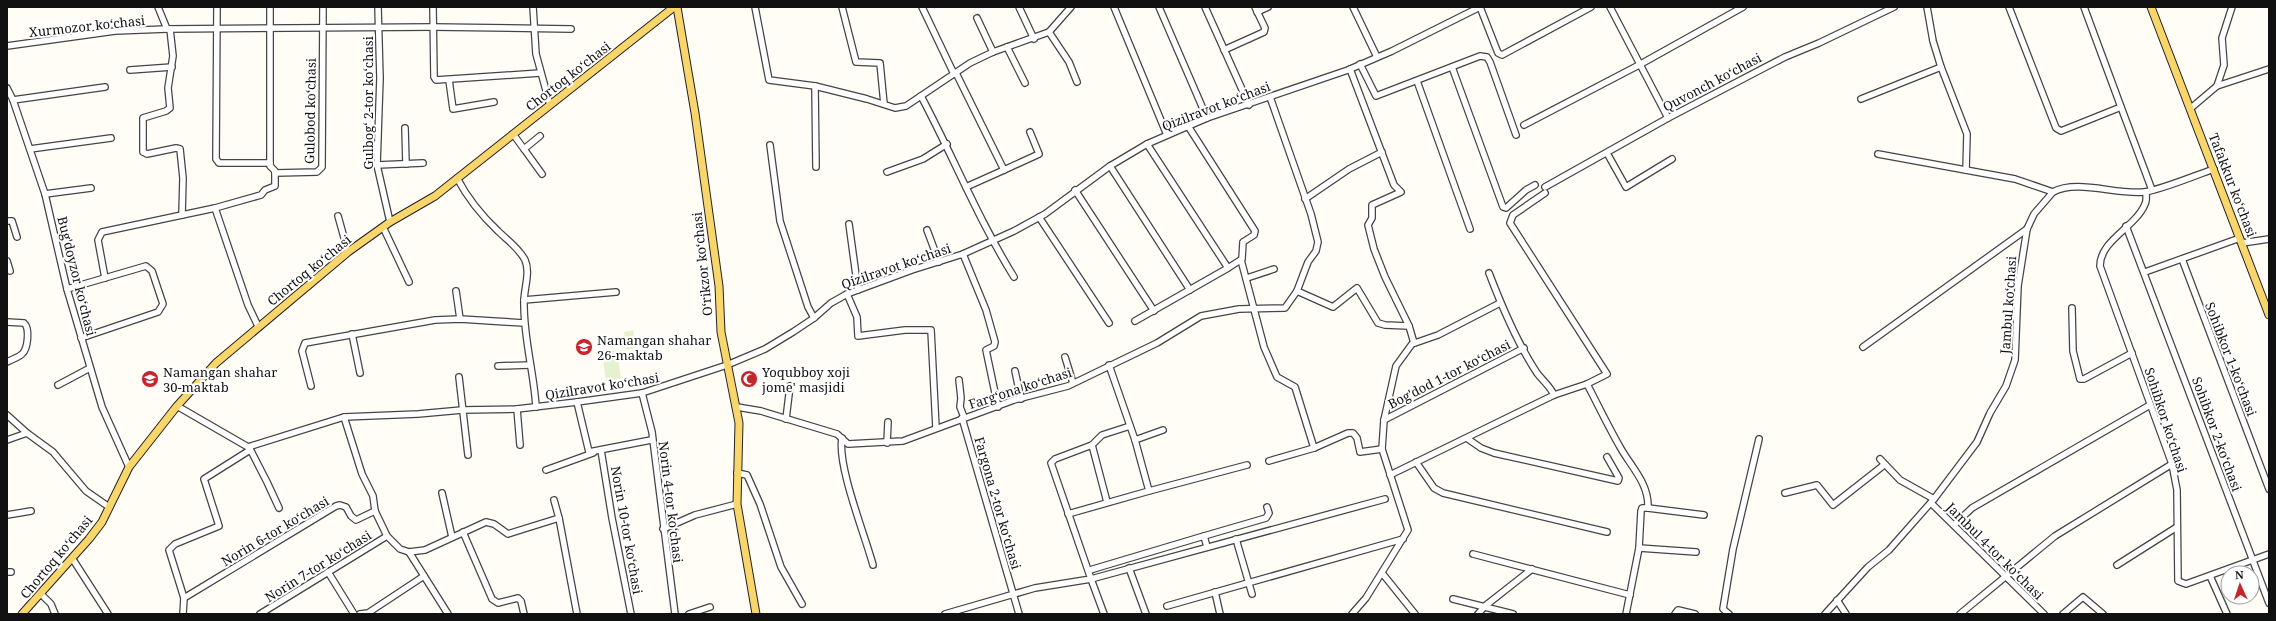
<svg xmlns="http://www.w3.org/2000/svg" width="2276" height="621" font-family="'Noto Serif',serif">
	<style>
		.pitch { fill: #e6f2cf }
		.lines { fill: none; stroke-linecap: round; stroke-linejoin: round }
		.minor-casing { stroke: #444; stroke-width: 8 }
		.major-casing { stroke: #222; stroke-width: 9 }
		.minor { stroke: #fff; stroke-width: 5.5 }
		.major { stroke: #f9d66b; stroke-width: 7 }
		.labels { text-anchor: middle; stroke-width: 4; stroke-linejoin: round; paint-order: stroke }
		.street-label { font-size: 13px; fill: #111; stroke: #fff }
		.poi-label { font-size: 13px; fill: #111; stroke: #fff; text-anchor: start }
	</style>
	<rect width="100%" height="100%" fill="#fffdf5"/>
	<g class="pitch">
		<path d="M633 330 636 348 626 350 624 332Z"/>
		<path d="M617 350 621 378 606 381 602 353Z"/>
	</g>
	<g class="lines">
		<g class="minor-casing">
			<g id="minor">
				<path d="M158 7 167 29"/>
				<path d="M217 7 216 159 219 163H270"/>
				<path d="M378 7 380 78 377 165 390 222"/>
				<path d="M433 7 434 77 436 80 540 73"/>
				<path d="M533 7 536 54 550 105"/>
				<path d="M755 7 769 80 815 86 867 99 895 108 906 106 970 63 993 52 1049 32 1071 7"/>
				<path d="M842 7 856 62 880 63 884 104"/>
				<path d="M922 7 954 74"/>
				<path d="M1019 7 1034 39"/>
				<path d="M1114 7 1167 135"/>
				<path d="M1159 7 1207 118"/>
				<path d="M1205 7 1249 105"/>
				<path d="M1353 7 1377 57"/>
				<path d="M1610 7 1668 118"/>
				<path d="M1927 7 1933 41 1941 67 1967 134 1966 170"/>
				<path d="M2009 7 2056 128 2061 131 2121 107 2084 7"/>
				<path d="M1257 12 1268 7"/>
				<path d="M977 18 993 52"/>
				<path d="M170 29 173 56 168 88 170 108 166 111 143 118V152L147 154 176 148 180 149 183 178 182 215"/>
				<path d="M1049 32 1069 62 1077 82"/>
				<path d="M7 46 115 31 167 29 433 27 571 29"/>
				<path d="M1007 47 1025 83"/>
				<path d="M1224 50 1264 32 1265 28 1255 7"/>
				<path d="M1360 64 1376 96 1480 56 1487 57 1490 62 1516 135"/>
				<path d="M1452 67 1503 207 1506 208 1526 190 1535 185"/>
				<path d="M130 70 172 67"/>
				<path d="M956 73 1004 170 1039 154 1030 132"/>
				<path d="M449 80 453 109 494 102"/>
				<path d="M1417 81 1470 229"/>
				<path d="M815 86 816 167"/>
				<path d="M2217 86 2269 69"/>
				<path d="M7 88 13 100 45 194 67 289 102 407 129 467"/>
				<path d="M921 96C953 156 978 219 1014 277"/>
				<path d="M1270 97 1311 214 1318 242 1316 251 1308 262 1297 291 1333 307 1357 288 1378 323 1385 325 1409 326 1385 277 1374 249 1368 225 1372 218V205L1401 192 1394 185 1350 69"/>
				<path d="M1861 99 1941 67"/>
				<path d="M13 100 105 87"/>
				<path d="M2121 107 2152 190"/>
				<path d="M2191 108 2217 86 2224 65 2222 38 2232 7"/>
				<path d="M1524 125 1639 65 1743 7"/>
				<path d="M1188 126 1255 231 1254 235 1243 242 1242 259 1228 268"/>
				<path d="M405 128 406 164"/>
				<path d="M513 134 524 149"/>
				<path d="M540 136 524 149 542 174"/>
				<path d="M770 145 780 221 808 307 814 318"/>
				<path d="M30 149 111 138"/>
				<path d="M1607 153 1626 187 1672 159"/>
				<path d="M1878 154 2015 179 2053 192C2077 179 2116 195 2144 192 2161 190 2196 175 2214 169"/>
				<path d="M377 165 423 163"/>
				<path d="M1110 166 1190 290"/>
				<path d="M887 172 923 159 947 144"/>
				<path d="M275 173 317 172 322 167 323 7"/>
				<path d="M457 178C468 199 481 215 498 231 507 240 519 248 525 260 531 273 523 291 524 305 524 340 534 373 536 407"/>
				<path d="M966 187 1004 170"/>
				<path d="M1545 187 1668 118 1785 57 1819 43 1894 7"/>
				<path d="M1075 190 1154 311"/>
				<path d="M2146 192C2146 196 2147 201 2145 204 2136 227 2100 240 2100 266L2172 464 2177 490 2178 581 2186 584 2269 554"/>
				<path d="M45 194 91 188"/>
				<path d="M1305 199 1349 169 1382 152"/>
				<path d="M215 208 261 195 265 190 275 186V171L270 166V7"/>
				<path d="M338 216 348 252"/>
				<path d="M1039 217 1109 323"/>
				<path d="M7 221H12L17 237"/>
				<path d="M849 224 858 290"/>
				<path d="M2126 226 2269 603"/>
				<path d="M383 227 409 282"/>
				<path d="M927 230 939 262"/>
				<path d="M2242 243 2269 239"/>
				<path d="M963 254 986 310 995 342 994 346 986 350 998 407"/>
				<path d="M2182 259 2269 489"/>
				<path d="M1241 260 1264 347 1277 377 1295 387 1314 448"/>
				<path d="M7 261 10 271"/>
				<path d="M2145 272 2240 238"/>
				<path d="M1489 273C1502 307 1517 343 1537 373 1543 381 1550 386 1554 395"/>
				<path d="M105 278 98 240 102 232 215 208 248 305 258 326"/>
				<path d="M1247 278 1274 269"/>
				<path d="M67 289 146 266 152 271 163 304 158 312 81 338"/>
				<path d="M456 291 460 319"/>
				<path d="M847 294 857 317 858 336 905 330H931L936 428"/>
				<path d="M524 300 616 292"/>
				<path d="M2072 308 2073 351 2080 379H2084L2132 353"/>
				<path d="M1135 321 1228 268 1147 144"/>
				<path d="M7 322 24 323C30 328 28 349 22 354 18 358 12 359 7 362"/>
				<path d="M1409 326 1414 343"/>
				<path d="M352 334 360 373"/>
				<path d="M1863 347 2027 229 2034 214 2053 192"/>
				<path d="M1065 357 1073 383"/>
				<path d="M1109 365 1135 440 1163 430"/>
				<path d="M498 366 530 365"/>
				<path d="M1015 371 1021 399"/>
				<path d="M459 377 468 455"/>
				<path d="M959 380 961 398 960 407 964 417"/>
				<path d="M1587 384C1598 405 1608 426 1620 447 1631 467 1649 483 1648 508H1642L1641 511 1639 548 1626 614"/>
				<path d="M58 385 90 368"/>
				<path d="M311 386 302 351 305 343 435 320 460 319 524 323"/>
				<path d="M642 393 652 432 675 614"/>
				<path d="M577 402 589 452 651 440"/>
				<path d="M177 406 248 447 344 417 418 414 462 410 517 409 577 402 642 393 727 365 765 349 793 332 814 318 831 303 847 294 912 270 963 254 1014 231 1045 214 1110 166 1147 144 1207 118 1348 70 1392 51 1480 7 1498 53 1502 55 1591 7"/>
				<path d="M737 407 761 411 837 434 848 444 903 441 1014 400 1068 386 1157 343 1201 316 1239 309 1285 308 1297 291"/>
				<path d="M517 409 520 445"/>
				<path d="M7 415 27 433"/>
				<path d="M344 417 362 474 373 496 375 511 387 536 400 549 409 552 425 550 486 522 494 524 508 534 559 518"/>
				<path d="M962 418 1019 614"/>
				<path d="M786 419 790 386"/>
				<path d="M1384 420 1524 348"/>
				<path d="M842 438C837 466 865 535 873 565"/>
				<path d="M1468 439 1481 448 1494 453 1618 481 1619 478 1607 457"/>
				<path d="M7 440 27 433 53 452 86 491 109 507"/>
				<path d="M887 443 888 422"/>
				<path d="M1092 445 1107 502"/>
				<path d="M249 447 267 482 279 508"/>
				<path d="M601 450 612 518 631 614"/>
				<path d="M1880 459 1900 480 1934 499"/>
				<path d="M1269 461 1314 448 1348 433H1353L1357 438 1360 452 1382 449"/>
				<path d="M1416 462 1434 488 1443 493 1607 532"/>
				<path d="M546 470 593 453"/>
				<path d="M737 473 747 475 760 504 781 567 802 604"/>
				<path d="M1390 475 1554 395 1587 384 1607 374 1510 223 1513 215 1545 193"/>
				<path d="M1149 491 1247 465"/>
				<path d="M442 493 452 537"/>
				<path d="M1785 493 1817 485 1833 505 1884 465"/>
				<path d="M554 500 559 518 577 614"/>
				<path d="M1931 503 2044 614"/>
				<path d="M1648 508 1704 515"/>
				<path d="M1068 514 1149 491 1135 440"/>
				<path d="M7 515 31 511"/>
				<path d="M1954 525 1972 508 2150 405"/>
				<path d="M663 529 695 515 737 504"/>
				<path d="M463 532 492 599 498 603 518 598 521 601 524 614"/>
				<path d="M1204 536 1266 518 1269 513 1267 507"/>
				<path d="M1236 539 1252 594"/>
				<path d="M1639 548 1696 552"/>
				<path d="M409 552 448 614"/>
				<path d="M1473 554 1630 595"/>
				<path d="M72 558 108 614"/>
				<path d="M2117 565 2177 527"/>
				<path d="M1129 568 1146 614"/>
				<path d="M1090 570 1204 536 1207 547"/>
				<path d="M7 572H11"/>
				<path d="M328 572 354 614"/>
				<path d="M1382 573 1415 614"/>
				<path d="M2210 576 2227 614"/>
				<path d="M1215 592 1220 614"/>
				<path d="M41 594 51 604 55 614"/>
				<path d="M184 598 336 506 340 505 346 507 351 516 356 520 375 511"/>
				<path d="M1453 599 1513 614"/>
				<path d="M1837 600 1846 614"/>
				<path d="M1167 606 1403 539"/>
				<path d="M183 614 184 598 169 550 175 544 219 526 204 479 250 450"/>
				<path d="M260 614 387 536"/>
				<path d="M360 614 368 613 424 576"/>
				<path d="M689 614 710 607"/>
				<path d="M945 614 1035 588 1091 579 1051 463 1055 459 1092 445 1102 435 1130 426"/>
				<path d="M1104 614 1091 579 1385 499"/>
				<path d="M1352 614 1366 598 1408 530 1382 449 1384 420 1396 366 1412 344 1438 335 1500 303"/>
				<path d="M1478 614 1485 606 1532 569"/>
				<path d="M1675 614 1678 610 1695 614"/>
				<path d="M1729 614 1723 609 1733 549 1759 439"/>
				<path d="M1825 614 1868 567 1889 550 1934 499 1977 442 1990 413 2006 386 2015 360 2018 286 2027 229"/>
				<path d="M1960 614 2055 536 2172 464"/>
				<path d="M2063 614 2083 597 2103 614"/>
			</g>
		</g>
		<g class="major-casing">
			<g id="major">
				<path d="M677 7 695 113 719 286 721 332 739 423 737 504 756 614"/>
				<path d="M2151 7 2269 315"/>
				<path d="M22 614 89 539 102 522 129 467 177 406 216 363 348 252 390 222 435 196 674 7"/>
			</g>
		</g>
		<use href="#minor" class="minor"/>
		<use href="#major" class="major"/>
	</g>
	<defs>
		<g id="school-disc" transform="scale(0.9)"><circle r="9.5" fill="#c4262e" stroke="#fff"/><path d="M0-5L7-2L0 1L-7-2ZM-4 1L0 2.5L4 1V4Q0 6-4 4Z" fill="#fff"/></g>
		<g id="mosque-disc" transform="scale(0.9)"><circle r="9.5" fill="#c4262e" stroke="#fff"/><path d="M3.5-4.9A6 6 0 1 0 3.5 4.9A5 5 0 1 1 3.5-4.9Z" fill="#fff"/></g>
	</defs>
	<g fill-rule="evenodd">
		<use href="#school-disc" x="584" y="347"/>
		<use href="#school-disc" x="150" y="379"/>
		<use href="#mosque-disc" x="749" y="379"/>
	</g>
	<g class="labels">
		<g class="street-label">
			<text transform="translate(87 26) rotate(-6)" y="5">Xurmozor koʻchasi</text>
			<text transform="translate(568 76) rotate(-38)" y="5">Chortoq koʻchasi</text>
			<text transform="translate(1712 82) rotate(-28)" y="5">Quvonch koʻchasi</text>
			<text transform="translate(368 103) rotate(-90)" y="5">Gulbogʻ 2-tor koʻchasi</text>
			<text transform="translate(1216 106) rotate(-21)" y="5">Qizilravot koʻchasi</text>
			<text transform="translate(310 111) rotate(-89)" y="5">Gulobod koʻchasi</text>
			<text transform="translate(2233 185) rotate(69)" y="5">Tafakkur koʻchasi</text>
			<text transform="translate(702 264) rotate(-96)" y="5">Oʻrikzor koʻchasi</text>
			<text transform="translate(896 266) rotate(-19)" y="5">Qizilravot koʻchasi</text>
			<text transform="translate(309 270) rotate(-39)" y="5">Chortoq koʻchasi</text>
			<text transform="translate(77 276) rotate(76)" y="5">Bug'doyzor koʻchasi</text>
			<text transform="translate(2008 305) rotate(-86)" y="5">Jambul koʻchasi</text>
			<text transform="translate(2231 359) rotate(69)" y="5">Sohibkor 1-koʻchasi</text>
			<text transform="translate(1449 374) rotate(-27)" y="5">Bog'dod 1-tor koʻchasi</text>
			<text transform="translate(602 386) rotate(-9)" y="5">Qizilravot koʻchasi</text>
			<text transform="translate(1020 388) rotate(-18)" y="5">Fargʻona koʻchasi</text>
			<text transform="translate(2166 420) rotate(72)" y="5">Sohibkor koʻchasi</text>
			<text transform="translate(2217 434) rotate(70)" y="5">Sohibkor 2-koʻchasi</text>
			<text transform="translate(671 502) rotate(83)" y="5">Norin 4-tor koʻchasi</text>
			<text transform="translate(998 503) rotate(74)" y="5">Fargona 2-tor koʻchasi</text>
			<text transform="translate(627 530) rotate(80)" y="5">Norin 10-tor koʻchasi</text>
			<text transform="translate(275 531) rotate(-31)" y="5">Norin 6-tor koʻchasi</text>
			<text transform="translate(1995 551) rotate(45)" y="5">Jambul 4-tor koʻchasi</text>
			<text transform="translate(56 557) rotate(-50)" y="5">Chortoq koʻchasi</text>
			<text transform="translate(318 566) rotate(-32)" y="5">Norin 7-tor koʻchasi</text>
		</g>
		<g class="poi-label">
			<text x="597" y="345">Namangan shahar<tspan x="597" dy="15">26-maktab</tspan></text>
			<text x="163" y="377">Namangan shahar<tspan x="163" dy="15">30-maktab</tspan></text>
			<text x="762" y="377">Yoqubboy xoji<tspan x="762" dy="15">jome' masjidi</tspan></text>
		</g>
	</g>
	<rect width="2276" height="621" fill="none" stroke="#111111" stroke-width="16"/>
	<g transform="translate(2240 585) rotate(357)"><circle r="19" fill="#ffffff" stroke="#a0a0a0"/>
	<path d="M0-3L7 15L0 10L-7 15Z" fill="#c4262e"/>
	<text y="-6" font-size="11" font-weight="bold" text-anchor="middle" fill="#111111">N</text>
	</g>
</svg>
